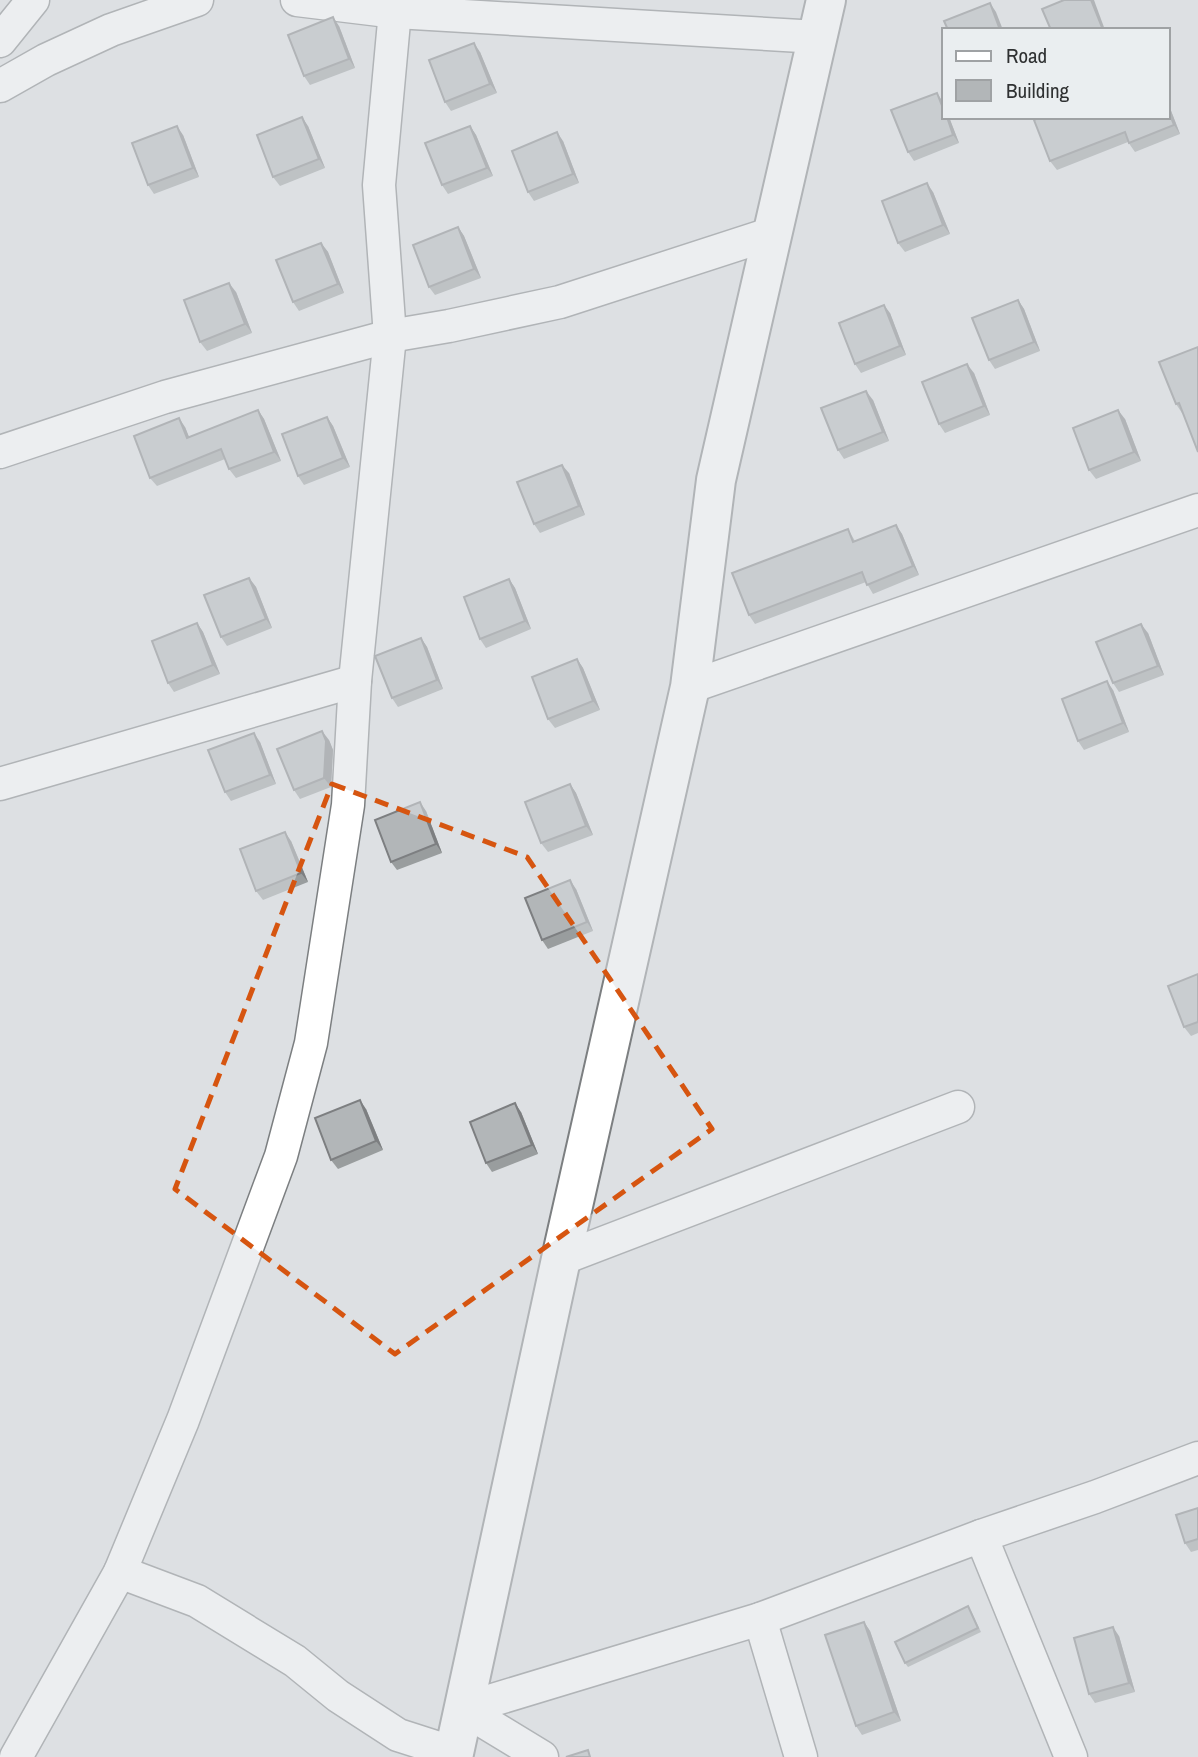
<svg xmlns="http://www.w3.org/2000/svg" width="1198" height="1757" font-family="'Archivo Narrow',sans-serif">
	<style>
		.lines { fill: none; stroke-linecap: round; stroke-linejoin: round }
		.street-casing { stroke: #7c7f81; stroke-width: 35 }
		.secondary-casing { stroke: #7c7f81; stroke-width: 42 }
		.street { stroke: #fff; stroke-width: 32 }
		.secondary { stroke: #fff; stroke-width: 38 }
		.wall { fill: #999d9e }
		.shaded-wall { fill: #7d7f81 }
		.building { fill: #b2b6b8; stroke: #7d7f81; stroke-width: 2 }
		.marked { fill: none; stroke: #d65510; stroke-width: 5; stroke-dasharray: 14 9; stroke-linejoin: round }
	</style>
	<rect width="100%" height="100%" fill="#dde0e3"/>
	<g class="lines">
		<g class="street-casing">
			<g id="street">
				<path d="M297 0 396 12 818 37"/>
				<path d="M0 41 33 0"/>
				<path d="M0 86 46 60 111 30 197 0"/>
				<path d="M0 452 165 397 390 336 449 326 560 302 773 233"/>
				<path d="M690 687 1198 510"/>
				<path d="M0 784 355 681"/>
				<path d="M561 1259 958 1107"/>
				<path d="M981 1536 1071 1757"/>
				<path d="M120 1572 197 1601 295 1661 338 1696 398 1735 454 1753"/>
				<path d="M760 1619 801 1757"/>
				<path d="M463 1709 760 1619 981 1536 1095 1497 1198 1458"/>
				<path d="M463 1709 542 1757"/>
				<path d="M16 1757 120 1572 183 1420 281 1156 311 1043 348 805 355 681 390 336 379 185 396 0"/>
			</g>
		</g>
		<g class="secondary-casing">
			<path id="secondary" d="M451 1757 454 1753 561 1259 690 687 716 480 826 0"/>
		</g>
		<use href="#street" class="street"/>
		<use href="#secondary" class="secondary"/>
	</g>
	<g class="wall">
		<path d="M339 26 355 68 310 85 304 76Z"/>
		<path d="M480 52 497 93 451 111 445 102Z"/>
		<path d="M943 102 944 117H949L959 143 914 161 908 152Z"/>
		<path d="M1168 103 1180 134 1135 152 1128 142 1057 170 1050 161Z"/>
		<path d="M308 126 325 168 280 186 273 177Z"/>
		<path d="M470 126 476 135 493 176 448 194 442 185Z"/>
		<path d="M183 135 199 177 154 194 148 185Z"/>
		<path d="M563 141 579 183 534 201 528 192Z"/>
		<path d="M933 192 950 234 905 252 898 243Z"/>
		<path d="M458 227 464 236 481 278 435 295 429 287Z"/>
		<path d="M321 243 328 252 344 293 299 311 293 302Z"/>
		<path d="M236 292 252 333 207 351 200 342Z"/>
		<path d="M1018 300 1024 309 1040 351 995 369 989 360Z"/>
		<path d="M890 313 906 355 861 373 855 364Z"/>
		<path d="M1198 347 1183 413H1182L1176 404Z"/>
		<path d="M974 373 990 415 945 433 939 424Z"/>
		<path d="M873 400 889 441 844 459 838 450Z"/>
		<path d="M258 410 264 419 281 461 236 478 229 469 225 459 157 486 150 478 185 427 189 437Z"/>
		<path d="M327 417 333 426 350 467 304 485 298 476Z"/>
		<path d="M1125 419 1141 461 1096 479 1089 470Z"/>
		<path d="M569 473 585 515 540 533 534 524Z"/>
		<path d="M896 525 902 534 919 575 873 594 866 582 755 624 749 615 848 529 855 541Z"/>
		<path d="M249 578 256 587 272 628 227 646 221 637Z"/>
		<path d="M509 579 515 588 531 629 486 648 480 639Z"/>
		<path d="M197 623 203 632 220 674 174 692 168 683Z"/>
		<path d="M1148 633 1164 675 1119 692 1113 683Z"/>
		<path d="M421 638 427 647 443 689 398 707 392 698Z"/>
		<path d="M577 659 583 668 600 710 555 728 548 719Z"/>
		<path d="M1113 690 1129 732 1084 750 1078 741Z"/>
		<path d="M329 740 333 750 331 787 300 799 294 790Z"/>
		<path d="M260 742 276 784 231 801 225 792Z"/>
		<path d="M570 784 576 793 593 835 548 852 541 843Z"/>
		<path d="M426 811 442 853 397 870 391 862Z"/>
		<path d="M291 841 308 882 263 900 256 891Z"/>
		<path d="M576 889 593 931 548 949 542 940Z"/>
		<path d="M1198 974V1033L1191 1036 1184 1027Z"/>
		<path d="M366 1109 383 1150 338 1169 331 1160Z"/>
		<path d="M521 1112 538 1154 492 1172 486 1163Z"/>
		<path d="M1198 1508V1550L1191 1552 1185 1543Z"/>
		<path d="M971 1611 981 1632 908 1667 905 1663Z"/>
		<path d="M864 1622 870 1631 901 1721 862 1735 856 1726Z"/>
		<path d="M1119 1636 1135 1692 1095 1703 1089 1694Z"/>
	</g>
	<g class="shaded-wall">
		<path d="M1091 0H1094L1105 30H1103Z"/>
		<path d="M990 3 996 12 1003 30H1000Z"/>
		<path d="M333 17 339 26 355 68 349 59Z"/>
		<path d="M474 43 480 52 497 93 490 84Z"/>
		<path d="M937 93 943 102 944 111Z"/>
		<path d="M1168 103 1180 134 1174 125 1168 110Z"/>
		<path d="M302 117 308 126 325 168 319 159Z"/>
		<path d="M947 117H949L959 143 953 135Z"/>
		<path d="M177 126 183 135 199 177 193 168Z"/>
		<path d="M470 126 476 135 493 176 487 168Z"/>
		<path d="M557 132 563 141 579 183 573 174Z"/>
		<path d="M927 183 933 192 950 234 943 225Z"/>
		<path d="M458 227 464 236 481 278 474 269Z"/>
		<path d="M321 243 328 252 344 293 338 284Z"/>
		<path d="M229 283 236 292 252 333 245 324Z"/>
		<path d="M1018 300 1024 309 1040 351 1034 342Z"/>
		<path d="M884 305 890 313 906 355 900 346Z"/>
		<path d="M967 364 974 373 990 415 984 406Z"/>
		<path d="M866 391 873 400 889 441 883 432Z"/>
		<path d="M258 410 264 419 281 461 274 452Z"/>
		<path d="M1118 410 1125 419 1141 461 1134 452Z"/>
		<path d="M327 417 333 426 350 467 343 458Z"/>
		<path d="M179 418 185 427 193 447 187 438Z"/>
		<path d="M562 465 569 473 585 515 579 506Z"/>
		<path d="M896 525 902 534 919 575 913 566Z"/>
		<path d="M249 578 256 587 272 628 266 619Z"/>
		<path d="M509 579 515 588 531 629 525 621Z"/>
		<path d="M197 623 203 632 220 674 213 665Z"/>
		<path d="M1141 624 1148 633 1164 675 1158 666Z"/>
		<path d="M421 638 427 647 443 689 437 680Z"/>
		<path d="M577 659 583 668 600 710 593 701Z"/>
		<path d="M1107 681 1113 690 1129 732 1123 723Z"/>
		<path d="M322 731 329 740 333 750 331 787 324 778Z"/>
		<path d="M254 733 260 742 276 784 270 775Z"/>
		<path d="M570 784 576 793 593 835 586 826Z"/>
		<path d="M420 802 426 811 442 853 436 844Z"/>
		<path d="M285 832 291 841 308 882 301 873Z"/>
		<path d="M570 880 576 889 593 931 587 922Z"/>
		<path d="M360 1100 366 1109 383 1150 376 1141Z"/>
		<path d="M515 1103 521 1112 538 1154 532 1145Z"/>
		<path d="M864 1622 870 1631 901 1721 894 1712Z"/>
		<path d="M1113 1627 1119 1636 1135 1692 1129 1683Z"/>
	</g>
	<g class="building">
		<path d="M1064 0H1091L1103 30H1051L1042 9Z"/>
		<path d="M990 3 1000 30H948L944 21Z"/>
		<path d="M333 17 349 59 304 76 288 35Z"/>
		<path d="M474 43 490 84 445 102 429 60Z"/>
		<path d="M937 93 944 111V117H947L953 135 908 152 891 110Z"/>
		<path d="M1168 110 1174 125 1129 143 1125 132 1050 161 1034 120 1040 117H1168Z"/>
		<path d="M302 117 319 159 273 177 257 135Z"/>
		<path d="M177 126 193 168 148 185 132 143Z"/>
		<path d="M470 126 487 168 442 185 425 143Z"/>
		<path d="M557 132 573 174 528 192 512 151Z"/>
		<path d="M927 183 943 225 898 243 882 201Z"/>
		<path d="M458 227 474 269 429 287 413 245Z"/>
		<path d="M321 243 338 284 293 302 276 260Z"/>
		<path d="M229 283 245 324 200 342 184 300Z"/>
		<path d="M1018 300 1034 342 989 360 972 318Z"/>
		<path d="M884 305 900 346 855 364 839 323Z"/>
		<path d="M1198 347V452L1179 403 1176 404 1159 362Z"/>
		<path d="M967 364 984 406 939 424 922 382Z"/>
		<path d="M866 391 883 432 838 450 821 408Z"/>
		<path d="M258 410 274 452 229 469 221 449 150 478 134 436 179 418 187 438Z"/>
		<path d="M1118 410 1134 452 1089 470 1073 428Z"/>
		<path d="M327 417 343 458 298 476 282 434Z"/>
		<path d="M562 465 579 506 534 524 517 482Z"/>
		<path d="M896 525 913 566 867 585 862 572 749 615 732 573 848 529 853 542Z"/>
		<path d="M249 578 266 619 221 637 204 595Z"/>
		<path d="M509 579 525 621 480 639 464 597Z"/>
		<path d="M197 623 213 665 168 683 152 641Z"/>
		<path d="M1141 624 1158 666 1113 683 1096 642Z"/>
		<path d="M421 638 437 680 392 698 375 656Z"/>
		<path d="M577 659 593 701 548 719 532 677Z"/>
		<path d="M1107 681 1123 723 1078 741 1062 699Z"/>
		<path d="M322 731 326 741 324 778 294 790 277 749Z"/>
		<path d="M254 733 270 775 225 792 208 750Z"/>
		<path d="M570 784 586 826 541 843 525 802Z"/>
		<path d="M420 802 436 844 391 862 375 820Z"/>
		<path d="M285 832 301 873 256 891 240 849Z"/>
		<path d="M570 880 587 922 542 940 525 898Z"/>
		<path d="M1198 974V1022L1184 1027 1168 986Z"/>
		<path d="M360 1100 376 1141 331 1160 315 1118Z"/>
		<path d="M515 1103 532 1145 486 1163 470 1122Z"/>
		<path d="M1198 1508V1539L1185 1543 1176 1515Z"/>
		<path d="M968 1606 978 1628 905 1663 895 1642Z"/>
		<path d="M864 1622 894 1712 856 1726 825 1635Z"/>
		<path d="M1113 1627 1129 1683 1089 1694 1074 1638Z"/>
		<path d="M588 1750 590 1757H566Z"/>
	</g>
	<path d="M0 0H1198V1757H0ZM332 784 527 857 712 1129 395 1354 175 1189Z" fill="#dde0e3" fill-opacity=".55" fill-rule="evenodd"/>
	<path class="marked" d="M332 784 527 857 712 1129 395 1354 175 1189Z"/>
	<rect x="942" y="28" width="228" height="91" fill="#eaeef0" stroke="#9fa2a4" stroke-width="2"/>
	<rect x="956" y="51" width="35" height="10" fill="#ffffff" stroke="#9fa2a4" stroke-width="2"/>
	<text x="1006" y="63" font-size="21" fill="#2f3132">Road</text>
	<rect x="956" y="80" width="35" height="21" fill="#b2b6b8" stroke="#9fa2a4" stroke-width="2"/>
	<text x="1006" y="98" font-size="21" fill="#2f3132">Building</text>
</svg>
